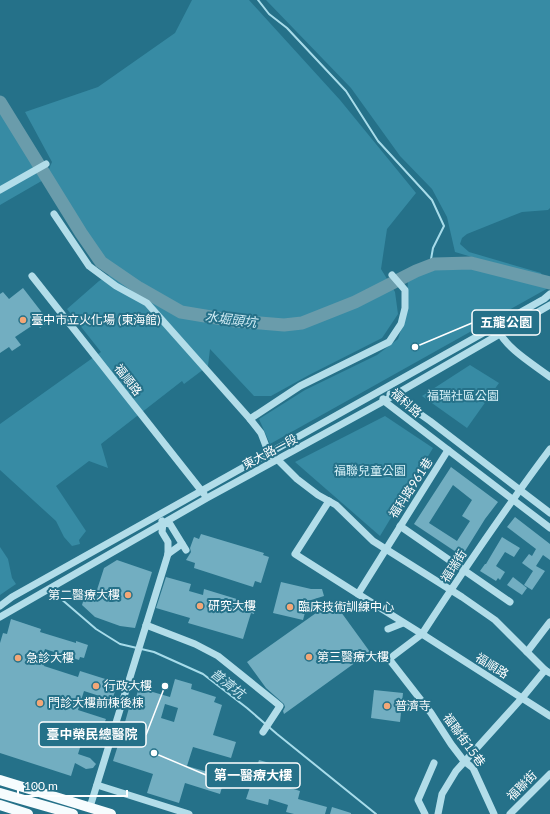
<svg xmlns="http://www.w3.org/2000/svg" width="550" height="814" font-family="Lato,'Noto Sans TC',sans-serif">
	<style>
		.green { fill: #378ba4 }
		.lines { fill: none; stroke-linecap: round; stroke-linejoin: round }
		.stream { stroke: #a7dcea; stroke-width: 2 }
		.river { stroke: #6a9cab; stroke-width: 13 }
		.building { fill: #72aec1; fill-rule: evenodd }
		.minor { stroke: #b2dde9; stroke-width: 7 }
		.major { stroke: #f6fcfe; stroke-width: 10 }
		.poi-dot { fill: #f3a777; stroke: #257189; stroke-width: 1.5 }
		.labels { text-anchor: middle; stroke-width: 4; stroke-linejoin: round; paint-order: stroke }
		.poi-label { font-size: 12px; fill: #fff; stroke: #257189; text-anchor: start }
		.street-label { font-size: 12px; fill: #fff; stroke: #257189 }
		.park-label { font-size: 12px; fill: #d6f0f7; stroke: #257189 }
		.water-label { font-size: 13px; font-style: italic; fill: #d2edf5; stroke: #257189 }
		.leader { fill: none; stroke: #fff; stroke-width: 1.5 }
		.callout-dot { fill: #fff; stroke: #257189; stroke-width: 1.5 }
		.callout { fill: #257189; stroke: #fff; stroke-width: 1.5 }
		.callout-label { font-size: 13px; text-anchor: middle; font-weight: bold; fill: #fff }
	</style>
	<rect width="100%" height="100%" fill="#257189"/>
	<g class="green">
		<path d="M192 0H249L340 100 416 193 387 229 381 269 395 292 398 314 382 338 309 375 271 396H254L210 349 208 366 184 384 182 381 101 444 108 468 89 461 56 486 86 531 79 540 80 544 72 546 64 537 56 521 0 470V424L101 352 67 309 99 281 111 274 96 259 67 222 45 179 0 205V106L34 158 45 178 52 162 25 112 98 87 175 33Z"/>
		<path d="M266 0H550V208L548 210 522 212 467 234 462 238 460 244 469 252 541 273 543 278 455 252 447 217 432 189 400 156 351 88Z"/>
		<path d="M468 266 550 287 270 444 259 419 305 390 377 355 398 339 406 314 408 281C412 278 417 274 421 273 436 267 454 272 468 266Z"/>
		<path d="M470 365 499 383 467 428 422 396Z"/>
		<path d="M385 416 433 448 380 536 295 462Z"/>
		<path d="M0 547 8 559 12 578 16 584 0 595Z"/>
	</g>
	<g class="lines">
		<g class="stream">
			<path d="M258 0 269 14 287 28 346 91 378 141 432 200 444 226 433 248 430 265"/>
			<path d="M53 592 96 629 120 644 154 652 203 674 247 708 277 734 376 814"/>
		</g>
		<path class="river" d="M0 102 81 233 101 262 139 288 181 312 235 321 284 325 302 323 355 302 416 271 434 264 471 263 550 283"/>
	</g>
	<g class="building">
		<path d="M23 288 47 319 45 321 47 323 40 328 36 323 15 337 21 345 12 351 9 347 0 353V294L3 292 9 299Z"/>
		<path d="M451 467 498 502 485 519 462 556 414 524ZM453 485 472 500 462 516 470 521 457 541 429 523Z"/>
		<path d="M515 517 550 544V560L543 555 536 566 545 571 532 590 524 585 533 571 522 563 529 554 532 556 536 549 507 527Z"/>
		<path d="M201 534 264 553 263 555 269 557 261 583 255 581 253 587 194 568 195 563 186 560 191 552 190 548 194 537 199 539Z"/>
		<path d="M502 537 520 548 514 557 505 552 496 566 505 572 500 580 498 578 496 581 480 571 485 564H486Z"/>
		<path d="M117 560 152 572 135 628 120 626 95 617 82 605 87 589 96 593 104 568Z"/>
		<path d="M166 577 191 584 189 591 203 595 204 589 240 600 239 603 255 608 254 614 251 613 243 639 188 623 190 618 156 608Z"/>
		<path d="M513 577 527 588 522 595 507 585Z"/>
		<path d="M281 582 311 589H322L324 596 308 601 303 620 273 613Z"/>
		<path d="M333 601 370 652 284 714 283 711 285 707 284 704 266 688 247 662Z"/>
		<path d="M11 619 41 629 40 632 76 643V641L88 645 84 658 80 657 79 660 45 649 42 660 45 661 44 666 78 677 80 671 118 683 112 700 84 691 78 710 106 719 101 731 98 730 95 738 84 735 78 754 90 758 96 764 93 768 86 769 75 763 71 776 0 753V643L3 633 7 634Z"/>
		<path d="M175 679 192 684 191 689 216 697 214 702 222 705 213 735 236 742 231 758 193 747 187 766 225 777 220 794 185 783 179 803 147 793 153 774 113 761 119 742 117 737 119 731 123 729 129 708 132 709 139 688 170 697ZM165 704 178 708 174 722 161 718Z"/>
		<path d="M374 690 403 693 400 722 371 718Z"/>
		<path d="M259 760 273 764 268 781 300 791 298 799 327 807 325 814H294L286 812 288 805 269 799 268 805 246 799Z"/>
		<path d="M332 807 351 813V814H330Z"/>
	</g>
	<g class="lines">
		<g class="minor">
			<path d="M0 190 46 164"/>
			<path d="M54 214 89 266 116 286 147 303 250 419 261 433 269 454 278 460 297 479 318 495 336 505 373 541 462 597 495 620 545 670 550 673"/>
			<path d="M32 276 204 494"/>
			<path d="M498 330C507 349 533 364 550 377"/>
			<path d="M390 394 393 395 430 421 550 513"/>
			<path d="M383 399 384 401 550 528"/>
			<path d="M250 419 300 386 389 342 401 324 405 308V290L392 275"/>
			<path d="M329 501 295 554 358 594 448 450"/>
			<path d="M163 523 170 524 186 550"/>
			<path d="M400 526 510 602"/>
			<path d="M168 554 182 544"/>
			<path d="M358 594 422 634C463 571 505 509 550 449"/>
			<path d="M0 606 12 597 544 299 550 294"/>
			<path d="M0 617 207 498 384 401 550 305"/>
			<path d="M146 625 195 644 218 656 274 701 280 706 263 732"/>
			<path d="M388 629 403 623"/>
			<path d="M527 652 550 622"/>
			<path d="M97 785 189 814"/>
			<path d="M90 807 168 554V542L162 532 163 523 162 521"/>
			<path d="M425 814 418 800 434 763"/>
			<path d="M438 814 442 794 456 771 522 698 545 670"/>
			<path d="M494 814 473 768 464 761 451 744 431 713 389 659 422 634 550 716"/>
			<path d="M510 814 550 774"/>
		</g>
		<g class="major">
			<path d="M0 780 111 814"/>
			<path d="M0 793 73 814"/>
			<path d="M0 805 28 814"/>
		</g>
	</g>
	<g class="poi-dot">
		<circle cx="23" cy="320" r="4"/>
		<circle cx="128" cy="595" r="4"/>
		<circle cx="200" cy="606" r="4"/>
		<circle cx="290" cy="607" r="4"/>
		<circle cx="309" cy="657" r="4"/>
		<circle cx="18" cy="658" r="4"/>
		<circle cx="96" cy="686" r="4"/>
		<circle cx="40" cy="703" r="4"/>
		<circle cx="387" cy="706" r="4"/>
	</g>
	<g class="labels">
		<g class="poi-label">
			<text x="31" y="324">臺中市立火化場 (東海館)</text>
			<text x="120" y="599" text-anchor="end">第二醫療大樓</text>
			<text x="208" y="610">研究大樓</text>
			<text x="298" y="611">臨床技術訓練中心</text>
			<text x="317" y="661">第三醫療大樓</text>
			<text x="26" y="662">急診大樓</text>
			<text x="104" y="690">行政大樓</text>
			<text x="48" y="707">門診大樓前棟後棟</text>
			<text x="395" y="710">普濟寺</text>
		</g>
		<g class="street-label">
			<text transform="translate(128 380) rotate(52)" y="4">福順路</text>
			<text transform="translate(406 403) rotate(41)" y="4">福科路</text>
			<text transform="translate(270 452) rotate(-28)" y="4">東大路一段</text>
			<text transform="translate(411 488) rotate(-57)" y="4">福科路961巷</text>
			<text transform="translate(454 566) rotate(-57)" y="4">福瑞街</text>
			<text transform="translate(492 666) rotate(32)" y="4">福順路</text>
			<text transform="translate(464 740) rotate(54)" y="4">福聯街15巷</text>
			<text transform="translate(522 786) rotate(-45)" y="4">福聯街</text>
		</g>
		<g class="park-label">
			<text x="463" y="400">福瑞社區公園</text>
			<text x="370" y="475">福聯兒童公園</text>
		</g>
		<g class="water-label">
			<text transform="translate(231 319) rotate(7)" y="5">水堀頭坑</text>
			<text transform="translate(228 683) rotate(38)" y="5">普濟坑</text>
		</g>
	</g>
	<path class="leader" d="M415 347L472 323M165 686L146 735M154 753L206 775"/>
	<g class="callout-dot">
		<circle cx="415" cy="347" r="4"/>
		<circle cx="165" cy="686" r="4"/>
		<circle cx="154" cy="753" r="4"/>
	</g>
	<g class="callout">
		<rect x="472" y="310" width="68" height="25" rx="4"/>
		<rect x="39" y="722" width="107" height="25" rx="4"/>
		<rect x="206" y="763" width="94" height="25" rx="4"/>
	</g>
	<g class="callout-label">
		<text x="506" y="327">五龍公園</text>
		<text x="92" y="739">臺中榮民總醫院</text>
		<text x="253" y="780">第一醫療大樓</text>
	</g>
	<path d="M18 790v6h109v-6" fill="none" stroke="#ffffff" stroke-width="2"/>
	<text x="24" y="790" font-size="12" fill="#ffffff" stroke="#257189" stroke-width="3" paint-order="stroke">100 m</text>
</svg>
